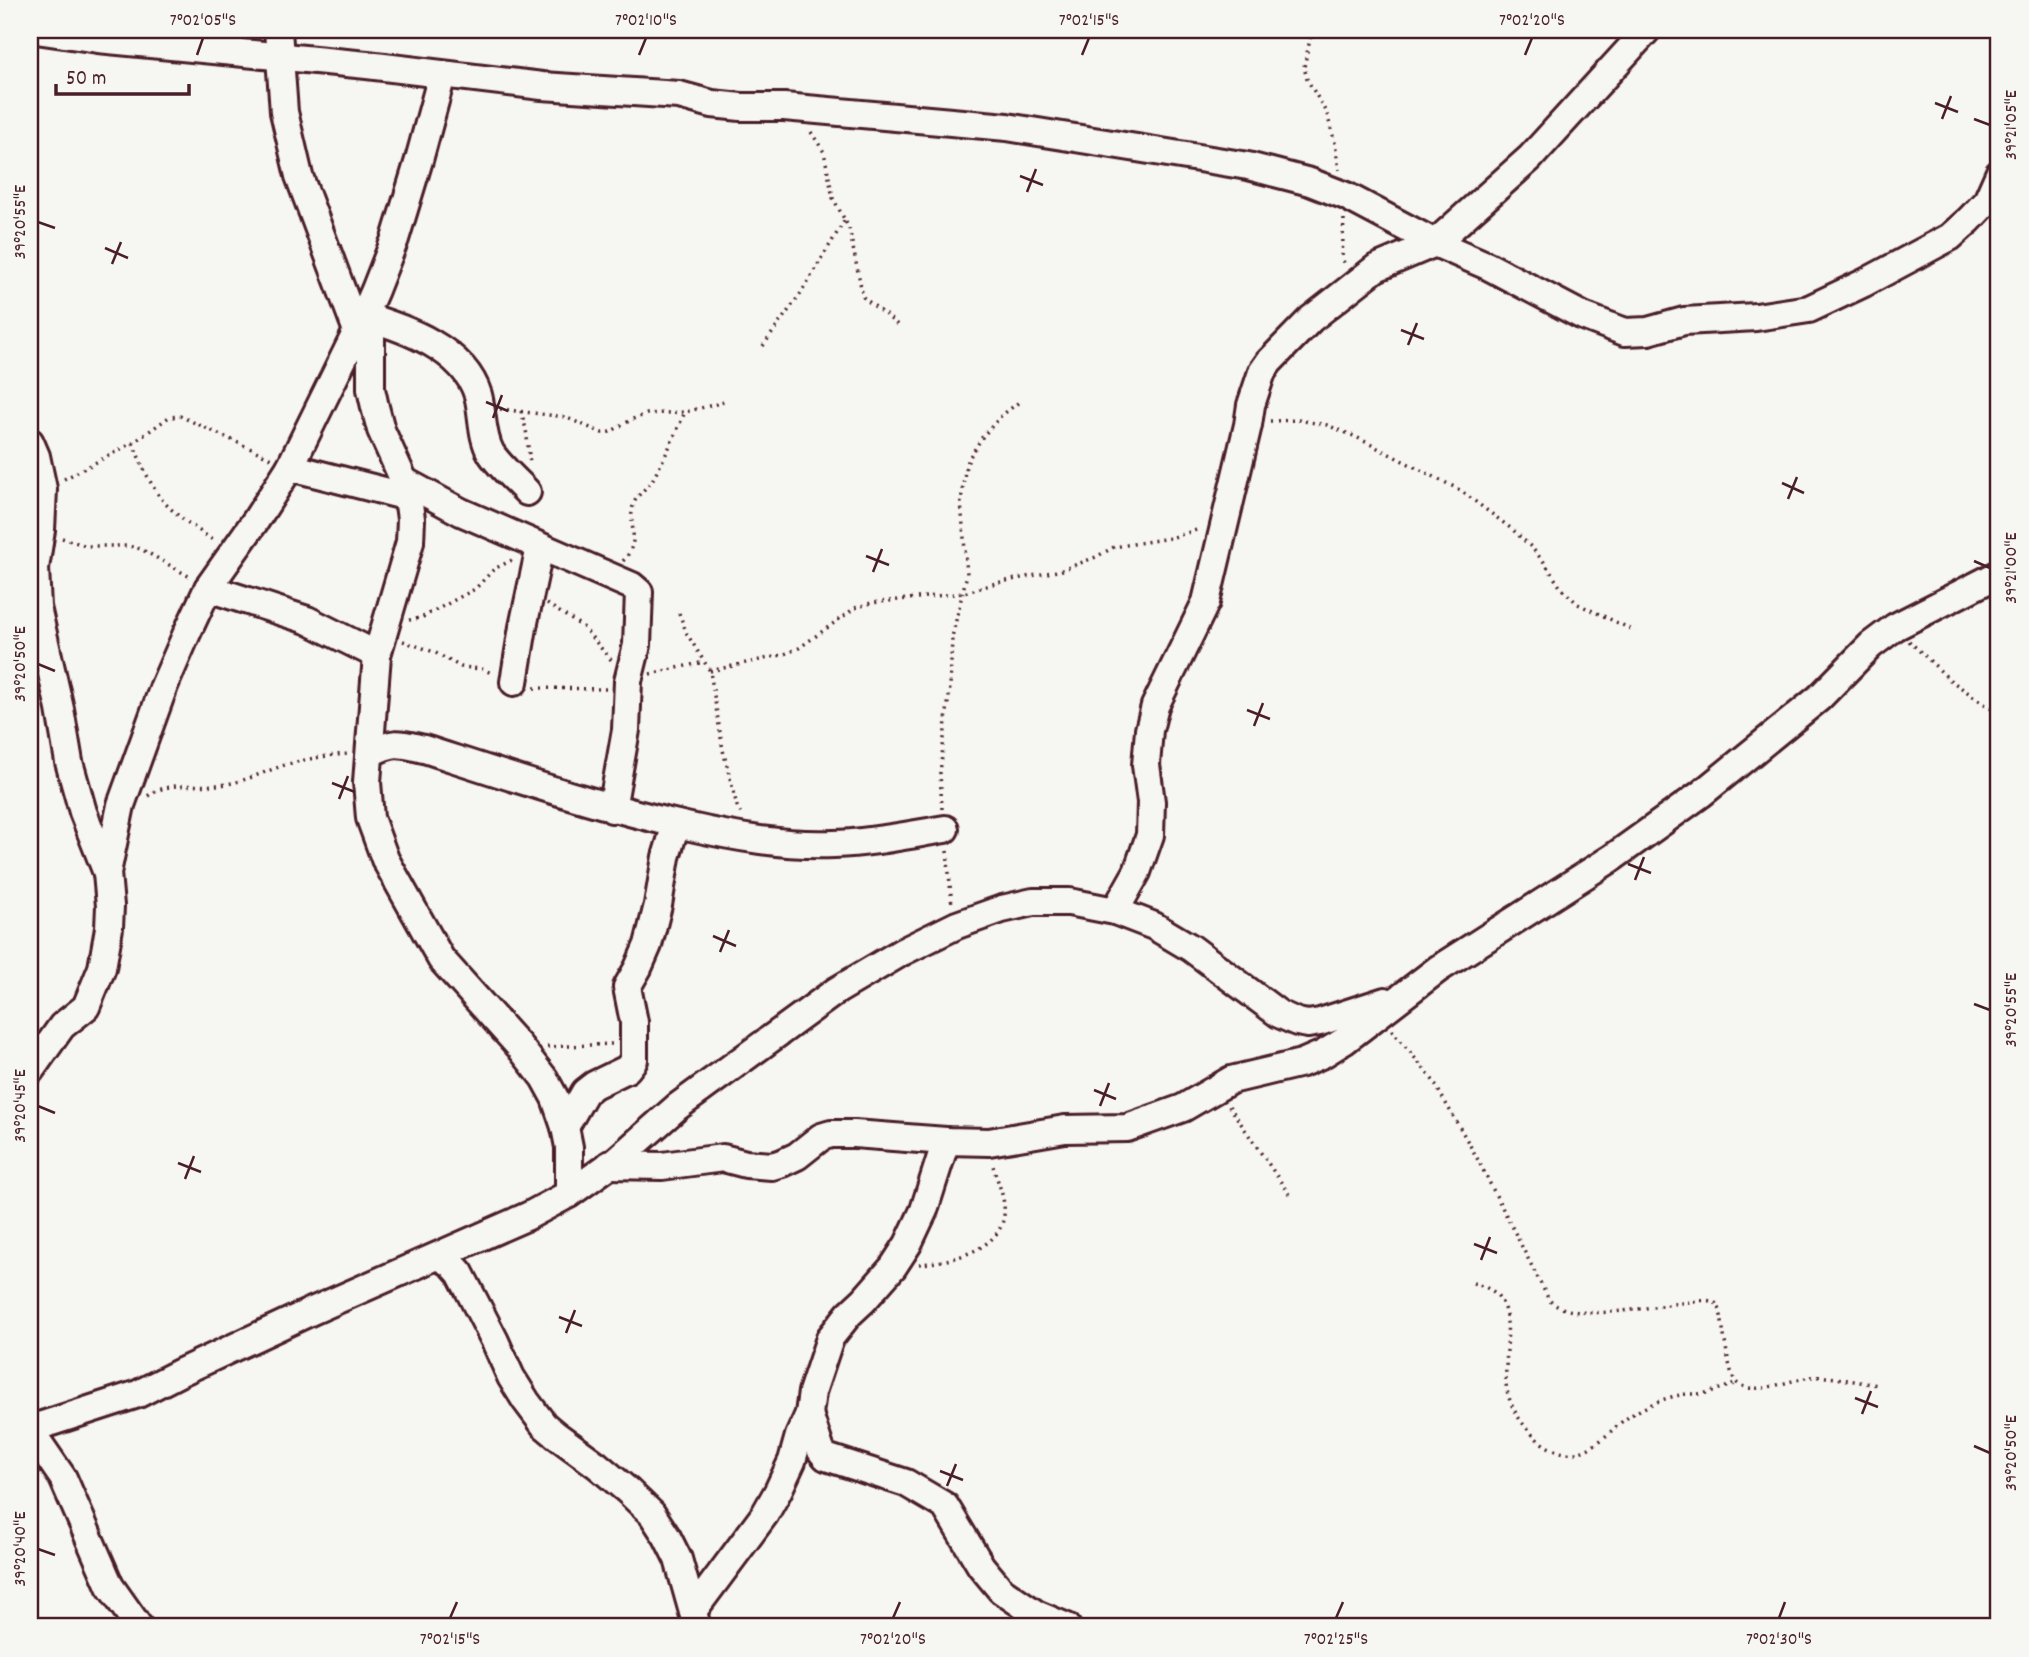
<svg xmlns="http://www.w3.org/2000/svg" width="2029" height="1657" font-family="Dekko,sans-serif">
	<style>
		.lines { fill: none; stroke-linecap: round; stroke-linejoin: round }
		.minor-casing { stroke: #4a1f2b; stroke-width: 32 }
		.path { stroke: #4a1f2b; stroke-width: 3.5; stroke-dasharray: 2 5; stroke-linecap: butt }
		.minor { stroke: #f6f6f2; stroke-width: 26 }
		.ticks { fill: none; stroke: #4a1f2b; stroke-width: 2.5 }
		.neatline { fill: none; stroke: #4a1f2b; stroke-width: 2.5 }
		.ticks-label { font-size: 18px; text-anchor: middle; fill: #4a1f2b }
	</style>
	<rect width="100%" height="100%" fill="#f6f6f2"/>
	<filter id="ink" filterUnits="userSpaceOnUse"><feTurbulence type="fractalNoise" baseFrequency=".0143" numOctaves="2"/><feDisplacementMap in="SourceGraphic" scale="14" xChannelSelector="R" yChannelSelector="G"/><feConvolveMatrix kernelMatrix="1 2 1 2 8 2 1 2 1" color-interpolation-filters="sRGB"/></filter>
	<g filter="url(#ink)">
		<g class="lines">
			<g class="minor-casing">
				<g id="minor">
					<path d="M36 30 98 39 367 65 542 86 679 95 712 104 741 107H784L1007 127 1248 166 1310 182 1346 196 1435 243 1488 266 1583 316 1625 332 1648 331 1684 321 1756 317 1809 309 1864 283 1950 237 1969 220 1987 201 1999 174"/>
					<path d="M278 30 284 112 299 176 357 331"/>
					<path d="M363 316C405 328 464 349 478 395 483 413 481 436 491 453 500 467 516 480 527 492"/>
					<path d="M371 318V389L375 407 381 430 404 481 408 497 411 519 410 542 377 655 367 782 370 818 385 859 441 959 519 1046 544 1078 555 1098 565 1127 569 1147V1194"/>
					<path d="M30 442 36 456 43 489 41 530 35 568 37 607 60 709 69 762 83 812 107 873 110 906 109 928 102 968 86 1007 62 1026 30 1071"/>
					<path d="M290 467 408 497"/>
					<path d="M404 481 461 512 632 586 639 592 637 645 628 681 626 730 612 809"/>
					<path d="M208 588 307 620 377 655"/>
					<path d="M514 682 523 627 540 547"/>
					<path d="M370 753C395 741 398 743 424 749 511 777 597 806 686 826 734 837 784 846 834 844 871 843 908 835 945 829"/>
					<path d="M107 873 121 805 164 686 187 633 208 588 256 520 290 467 357 331 375 290 395 239 419 160 442 75"/>
					<path d="M1115 911 1137 872 1150 835 1151 802 1146 765 1149 730 1155 706 1206 602 1248 425 1251 405 1262 372 1269 362 1311 319 1376 268 1435 243 1530 158 1647 30"/>
					<path d="M565 1127 585 1092 594 1085 627 1069 634 1060V1022L627 987 638 968 648 945 658 905 666 857 676 824"/>
					<path d="M609 1165 662 1166 723 1158 746 1164 772 1166 782 1163 797 1156 821 1137 831 1134H854L946 1141 989 1142 1065 1129 1127 1128 1183 1108 1231 1080 1302 1063 1323 1054 1344 1041 1438 969 1612 858 1701 794 1819 698 1871 645 1895 627 1999 574"/>
					<path d="M439 1256 452 1264 460 1273 495 1341 511 1377 526 1401 544 1425 556 1435 597 1465 628 1491 652 1514 667 1537 678 1559 696 1623"/>
					<path d="M809 1414 821 1451 826 1457 906 1483 945 1506 981 1566 1001 1590 1036 1614 1067 1627"/>
					<path d="M30 1429 138 1394 181 1372 312 1311 528 1216 569 1194 618 1159 677 1107 836 991 902 952 957 925 1002 909 1033 902H1069L1115 911 1154 926 1191 948 1279 1014 1297 1022 1308 1024 1320 1022 1385 1001"/>
					<path d="M30 1430 63 1478 110 1586 139 1627"/>
					<path d="M693 1611 765 1514 778 1491 792 1461 799 1436 809 1414 812 1392 830 1338 849 1314 864 1300 893 1267 908 1244 924 1210 946 1141"/>
				</g>
			</g>
			<g class="path">
				<path d="M1312 30 1304 67 1307 79 1327 114 1335 143 1339 170"/>
				<path d="M811 132 824 152 833 198 849 228 863 297 899 326"/>
				<path d="M1344 219 1342 257 1345 266"/>
				<path d="M763 346 801 293 846 218"/>
				<path d="M500 409 565 417 602 433 610 432 633 419 647 414 685 412 724 402"/>
				<path d="M521 411 526 429 530 464"/>
				<path d="M1270 421 1298 420 1327 425 1356 437 1460 490 1513 530 1531 547 1544 562 1561 588 1578 604 1635 631"/>
				<path d="M133 443C142 465 152 491 169 507 182 520 199 530 214 541"/>
				<path d="M64 479 133 443 169 417 180 416 271 458"/>
				<path d="M62 538 87 546H128L141 549 192 578"/>
				<path d="M623 561C643 539 626 524 634 503 638 493 649 487 654 477 666 456 675 434 685 412"/>
				<path d="M547 604 583 627 612 661"/>
				<path d="M679 613 687 634 710 671 723 750 737 806 742 816"/>
				<path d="M409 620 421 618 475 589 494 569 516 558"/>
				<path d="M403 641 434 652 461 667 482 669 494 674"/>
				<path d="M1909 641 1950 680 1999 714"/>
				<path d="M710 671 782 655 799 648 855 608 871 603 964 593 996 583 1062 570 1096 557 1114 547 1170 538 1200 529"/>
				<path d="M650 674 704 662"/>
				<path d="M534 688 606 689"/>
				<path d="M148 796C168 781 193 787 217 785 240 784 263 772 285 765 306 759 328 755 350 754"/>
				<path d="M942 809 940 773 950 687 952 637 967 574 961 502 965 470 969 458 983 436 1001 416 1019 402"/>
				<path d="M947 851 952 906"/>
				<path d="M1392 1030 1432 1079 1476 1156 1549 1300C1574 1326 1657 1304 1692 1302 1698 1301 1707 1299 1713 1302 1718 1304 1718 1306 1720 1310 1723 1324 1728 1376 1737 1383 1754 1397 1791 1379 1811 1377 1833 1375 1858 1383 1880 1385"/>
				<path d="M547 1047 612 1044"/>
				<path d="M1229 1106 1289 1194"/>
				<path d="M919 1264C948 1262 1000 1251 1004 1215 1006 1197 996 1179 992 1162"/>
				<path d="M1473 1283C1481 1286 1491 1288 1497 1295 1515 1317 1504 1357 1506 1383 1508 1405 1521 1424 1536 1438 1545 1447 1561 1455 1574 1453 1595 1451 1611 1429 1627 1418 1641 1408 1663 1398 1680 1395 1689 1393 1698 1395 1706 1393 1717 1390 1727 1387 1737 1383"/>
			</g>
			<use href="#minor" class="minor"/>
		</g>
	</g>
	<path class="ticks" d="M197 55 203 38M639 55 646 38M1082 55 1089 38M1525 55 1532 38M1935 103 1958 112M1942 119 1951 96M1974 119 1990 125M1020 176 1043 185M1027 192 1036 169M38 222 55 228M105 248 128 258M112 264 121 242M1401 330 1424 339M1408 345 1417 323M486 402 508 411M493 418 502 395M1782 483 1804 493M1788 499 1797 477M866 556 889 565M1974 561 1990 568M873 572 882 549M38 664 55 671M1247 710 1270 719M1254 726 1263 703M332 783 355 792M339 799 348 776M1628 864 1651 873M1635 880 1644 857M713 936 736 946M720 952 729 930M1974 1004 1990 1010M1094 1090 1116 1099M38 1106 55 1113M1100 1106 1109 1083M178 1163 201 1172M185 1179 194 1156M1474 1244 1497 1253M1481 1260 1490 1237M559 1317 582 1326M566 1333 575 1310M1855 1398 1878 1407M1862 1414 1871 1391M1974 1446 1990 1453M940 1471 963 1480M947 1486 956 1464M38 1549 55 1555M450 1618 457 1602M893 1618 900 1602M1336 1618 1343 1602M1779 1618 1785 1602"/>
	<rect width="2029" height="1657" fill="none" stroke="#f6f6f2" stroke-width="77"/>
	<path d="M56 84v10h133v-10" fill="none" stroke="#4a1f2b" stroke-width="3.5"/>
	<text x="66" y="84" font-size="21" fill="#4a1f2b" stroke="#f6f6f2" stroke-width="5" paint-order="stroke">50 m</text>
	<rect x="38" y="38" width="1952" height="1580" class="neatline"/>
	<g class="ticks-label">
		<text x="203" y="25">7°02'05"S</text>
		<text x="646" y="25">7°02'10"S</text>
		<text x="1089" y="25">7°02'15"S</text>
		<text x="1532" y="25">7°02'20"S</text>
		<text transform="translate(2010 125) rotate(-90)" y="6">39°21'05"E</text>
		<text transform="translate(19 222) rotate(-90)" y="6">39°20'55"E</text>
		<text transform="translate(2010 568) rotate(-90)" y="6">39°21'00"E</text>
		<text transform="translate(19 664) rotate(-90)" y="6">39°20'50"E</text>
		<text transform="translate(2010 1010) rotate(-90)" y="6">39°20'55"E</text>
		<text transform="translate(19 1106) rotate(-90)" y="6">39°20'45"E</text>
		<text transform="translate(2010 1453) rotate(-90)" y="6">39°20'50"E</text>
		<text transform="translate(19 1549) rotate(-90)" y="6">39°20'40"E</text>
		<text x="450" y="1644">7°02'15"S</text>
		<text x="893" y="1644">7°02'20"S</text>
		<text x="1336" y="1644">7°02'25"S</text>
		<text x="1779" y="1644">7°02'30"S</text>
	</g>
</svg>
